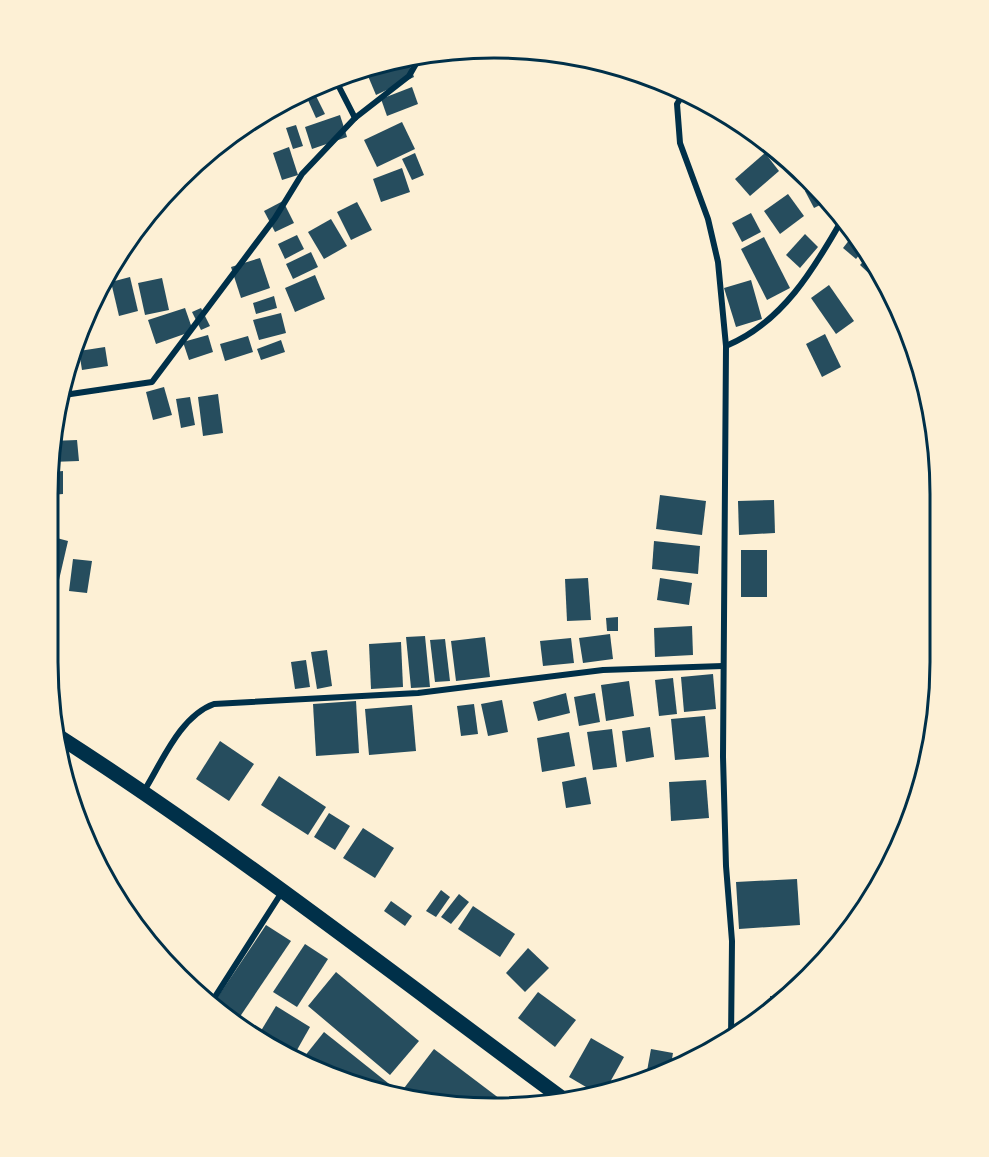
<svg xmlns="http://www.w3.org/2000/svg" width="989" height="1157" font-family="'Fira Sans Condensed',sans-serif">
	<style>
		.building { fill: #264d5e }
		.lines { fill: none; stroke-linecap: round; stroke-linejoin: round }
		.minor { stroke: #003049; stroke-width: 6 }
		.primary { stroke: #003049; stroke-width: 15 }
		.rim { fill: none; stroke: #003049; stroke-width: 3 }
	</style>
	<rect width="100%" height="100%" fill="#fdf0d5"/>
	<g class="building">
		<path d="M407 59 414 77 376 95 368 76Z"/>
		<path d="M412 87 418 104 387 116 381 99Z"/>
		<path d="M315 94 325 114 316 118 307 98Z"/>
		<path d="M340 115 347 137 312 149 305 127Z"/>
		<path d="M402 122 415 149 377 167 364 140Z"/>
		<path d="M296 125 303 146 293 149 286 128Z"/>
		<path d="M289 147 298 175 282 180 273 153Z"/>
		<path d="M415 153 424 175 412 180 402 159Z"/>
		<path d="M765 153 779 171 750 196 735 179Z"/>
		<path d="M402 168 410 192 381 202 373 179Z"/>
		<path d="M815 186 830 200 814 208 805 191Z"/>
		<path d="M788 194 804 216 780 234 764 211Z"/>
		<path d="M283 201 294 223 275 232 264 211Z"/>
		<path d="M357 202 372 230 351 240 337 212Z"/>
		<path d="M751 213 761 232 742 242 732 223Z"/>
		<path d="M331 219 347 246 324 259 308 232Z"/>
		<path d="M805 234 818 247 800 268 786 255Z"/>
		<path d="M854 234 865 248 856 259 843 248Z"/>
		<path d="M297 235 304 249 285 259 278 244Z"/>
		<path d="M764 237 790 288 767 300 741 249Z"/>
		<path d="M311 252 318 267 293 279 286 264Z"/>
		<path d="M869 255 882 274 877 281 860 265Z"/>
		<path d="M260 258 270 288 241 298 231 267Z"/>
		<path d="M315 275 325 299 295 312 285 288Z"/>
		<path d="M130 277 138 311 119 316 111 282Z"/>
		<path d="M162 278 169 310 145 315 138 283Z"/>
		<path d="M751 280 762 319 736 327 724 288Z"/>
		<path d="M829 285 854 321 836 334 811 298Z"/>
		<path d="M274 296 277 308 256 314 253 303Z"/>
		<path d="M185 308 193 331 156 344 148 320Z"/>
		<path d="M201 308 210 326 201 330 192 312Z"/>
		<path d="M281 313 286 333 259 340 253 320Z"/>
		<path d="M825 334 841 367 822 377 806 344Z"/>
		<path d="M208 335 213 352 189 360 183 342Z"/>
		<path d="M248 336 253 352 225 361 220 344Z"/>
		<path d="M281 340 285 352 261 360 257 349Z"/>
		<path d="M105 347 108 366 82 370 79 351Z"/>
		<path d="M164 387 172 415 153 420 146 392Z"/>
		<path d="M218 394 223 433 203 436 198 397Z"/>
		<path d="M190 397 195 425 181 428 176 399Z"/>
		<path d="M77 440 79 461 51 462 52 441Z"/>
		<path d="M63 471V494L51 495V472Z"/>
		<path d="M660 495 706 501 702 535 656 529Z"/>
		<path d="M774 500 775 533 739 535 738 501Z"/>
		<path d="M53 537 68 541 59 580 49 578Z"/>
		<path d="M654 541 700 546 698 574 652 569Z"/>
		<rect x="741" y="550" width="26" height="47"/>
		<path d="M73 559 92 561 87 593 69 591Z"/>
		<path d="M588 578 591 620 567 621 565 579Z"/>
		<path d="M660 578 692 583 689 605 657 600Z"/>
		<path d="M618 617V631H607L606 618Z"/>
		<path d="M692 626 693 655 655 657 654 628Z"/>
		<path d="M610 634 613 659 583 663 579 638Z"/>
		<path d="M425 636 430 687 411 688 406 637Z"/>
		<path d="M485 637 490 677 456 681 451 641Z"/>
		<path d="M571 638 574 663 543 666 540 641Z"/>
		<path d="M445 639 450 681 435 682 430 640Z"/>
		<path d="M401 642 403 687 371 689 369 644Z"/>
		<path d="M327 650 332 686 317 689 311 652Z"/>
		<path d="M306 660 310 687 295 689 291 662Z"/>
		<path d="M713 674 716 709 684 712 681 677Z"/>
		<path d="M673 678 677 714 659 716 655 680Z"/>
		<path d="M629 681 634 716 606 721 601 685Z"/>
		<path d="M566 693 570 713 538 721 533 702Z"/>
		<path d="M595 693 600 722 579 726 574 697Z"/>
		<path d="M502 700 508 732 488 736 481 704Z"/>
		<path d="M356 701 359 753 316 756 313 704Z"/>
		<path d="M474 704 478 734 461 736 457 706Z"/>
		<path d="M412 705 416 751 369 755 365 709Z"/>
		<path d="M705 716 709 757 675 760 671 719Z"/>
		<path d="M650 727 654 757 626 762 622 731Z"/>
		<path d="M612 729 617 767 593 770 587 732Z"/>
		<path d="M569 732 575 766 542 772 537 738Z"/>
		<path d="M220 741 254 764 229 801 196 779Z"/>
		<path d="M279 776 326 807 308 835 261 805Z"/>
		<path d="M586 777 591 804 566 808 562 782Z"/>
		<path d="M706 780 709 818 671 821 669 782Z"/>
		<path d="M329 813 350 826 335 850 314 837Z"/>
		<path d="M363 828 394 848 375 878 343 858Z"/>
		<path d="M797 879 800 925 739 929 736 882Z"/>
		<path d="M441 890 450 897 436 917 426 911Z"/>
		<path d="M459 894 469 902 451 924 441 917Z"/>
		<path d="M391 901 412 916 405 926 384 911Z"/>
		<path d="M473 906 515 934 500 957 458 929Z"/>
		<path d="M266 925 291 941 235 1024 213 1004Z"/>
		<path d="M305 944 328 959 297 1007 273 992Z"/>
		<path d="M528 948 549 968 525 992 506 973Z"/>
		<path d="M336 972 419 1041 390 1075 308 1006Z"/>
		<path d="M538 992 576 1020 555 1047 518 1018Z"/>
		<path d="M770 996H788L770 1011Z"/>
		<path d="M276 1006 310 1027 293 1057 256 1039Z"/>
		<path d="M324 1032 393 1087 387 1094 351 1085 321 1070 304 1057Z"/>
		<path d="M591 1038 624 1057 604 1093 598 1094 569 1077Z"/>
		<path d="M434 1049 508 1105H437L398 1096Z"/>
		<path d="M651 1049 673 1053 670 1070 645 1082Z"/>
	</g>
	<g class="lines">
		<g class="minor">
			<path d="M335 79 355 118"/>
			<path d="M685 91 677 104 680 143 708 219 718 262 726 346"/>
			<path d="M64 395 152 382 275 218 302 174 355 118 409 76 421 55"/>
			<path d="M144 791C162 762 180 716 214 704L418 693 603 670 723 666"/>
			<path d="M211 1003 282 892"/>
			<path d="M731 1040 732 941 726 866 723 757 726 346C782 323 814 269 843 218"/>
		</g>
		<path class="primary" d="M58 736C234 849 398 978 567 1102"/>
	</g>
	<path d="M0 0H989V1157H0ZM494 58H494A436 436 0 0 1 930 494V662A436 436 0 0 1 494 1098H494A436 436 0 0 1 58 662V494A436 436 0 0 1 494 58Z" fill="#fdf0d5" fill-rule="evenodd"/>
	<path class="rim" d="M494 58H494A436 436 0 0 1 930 494V662A436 436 0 0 1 494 1098H494A436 436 0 0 1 58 662V494A436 436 0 0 1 494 58Z"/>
</svg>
